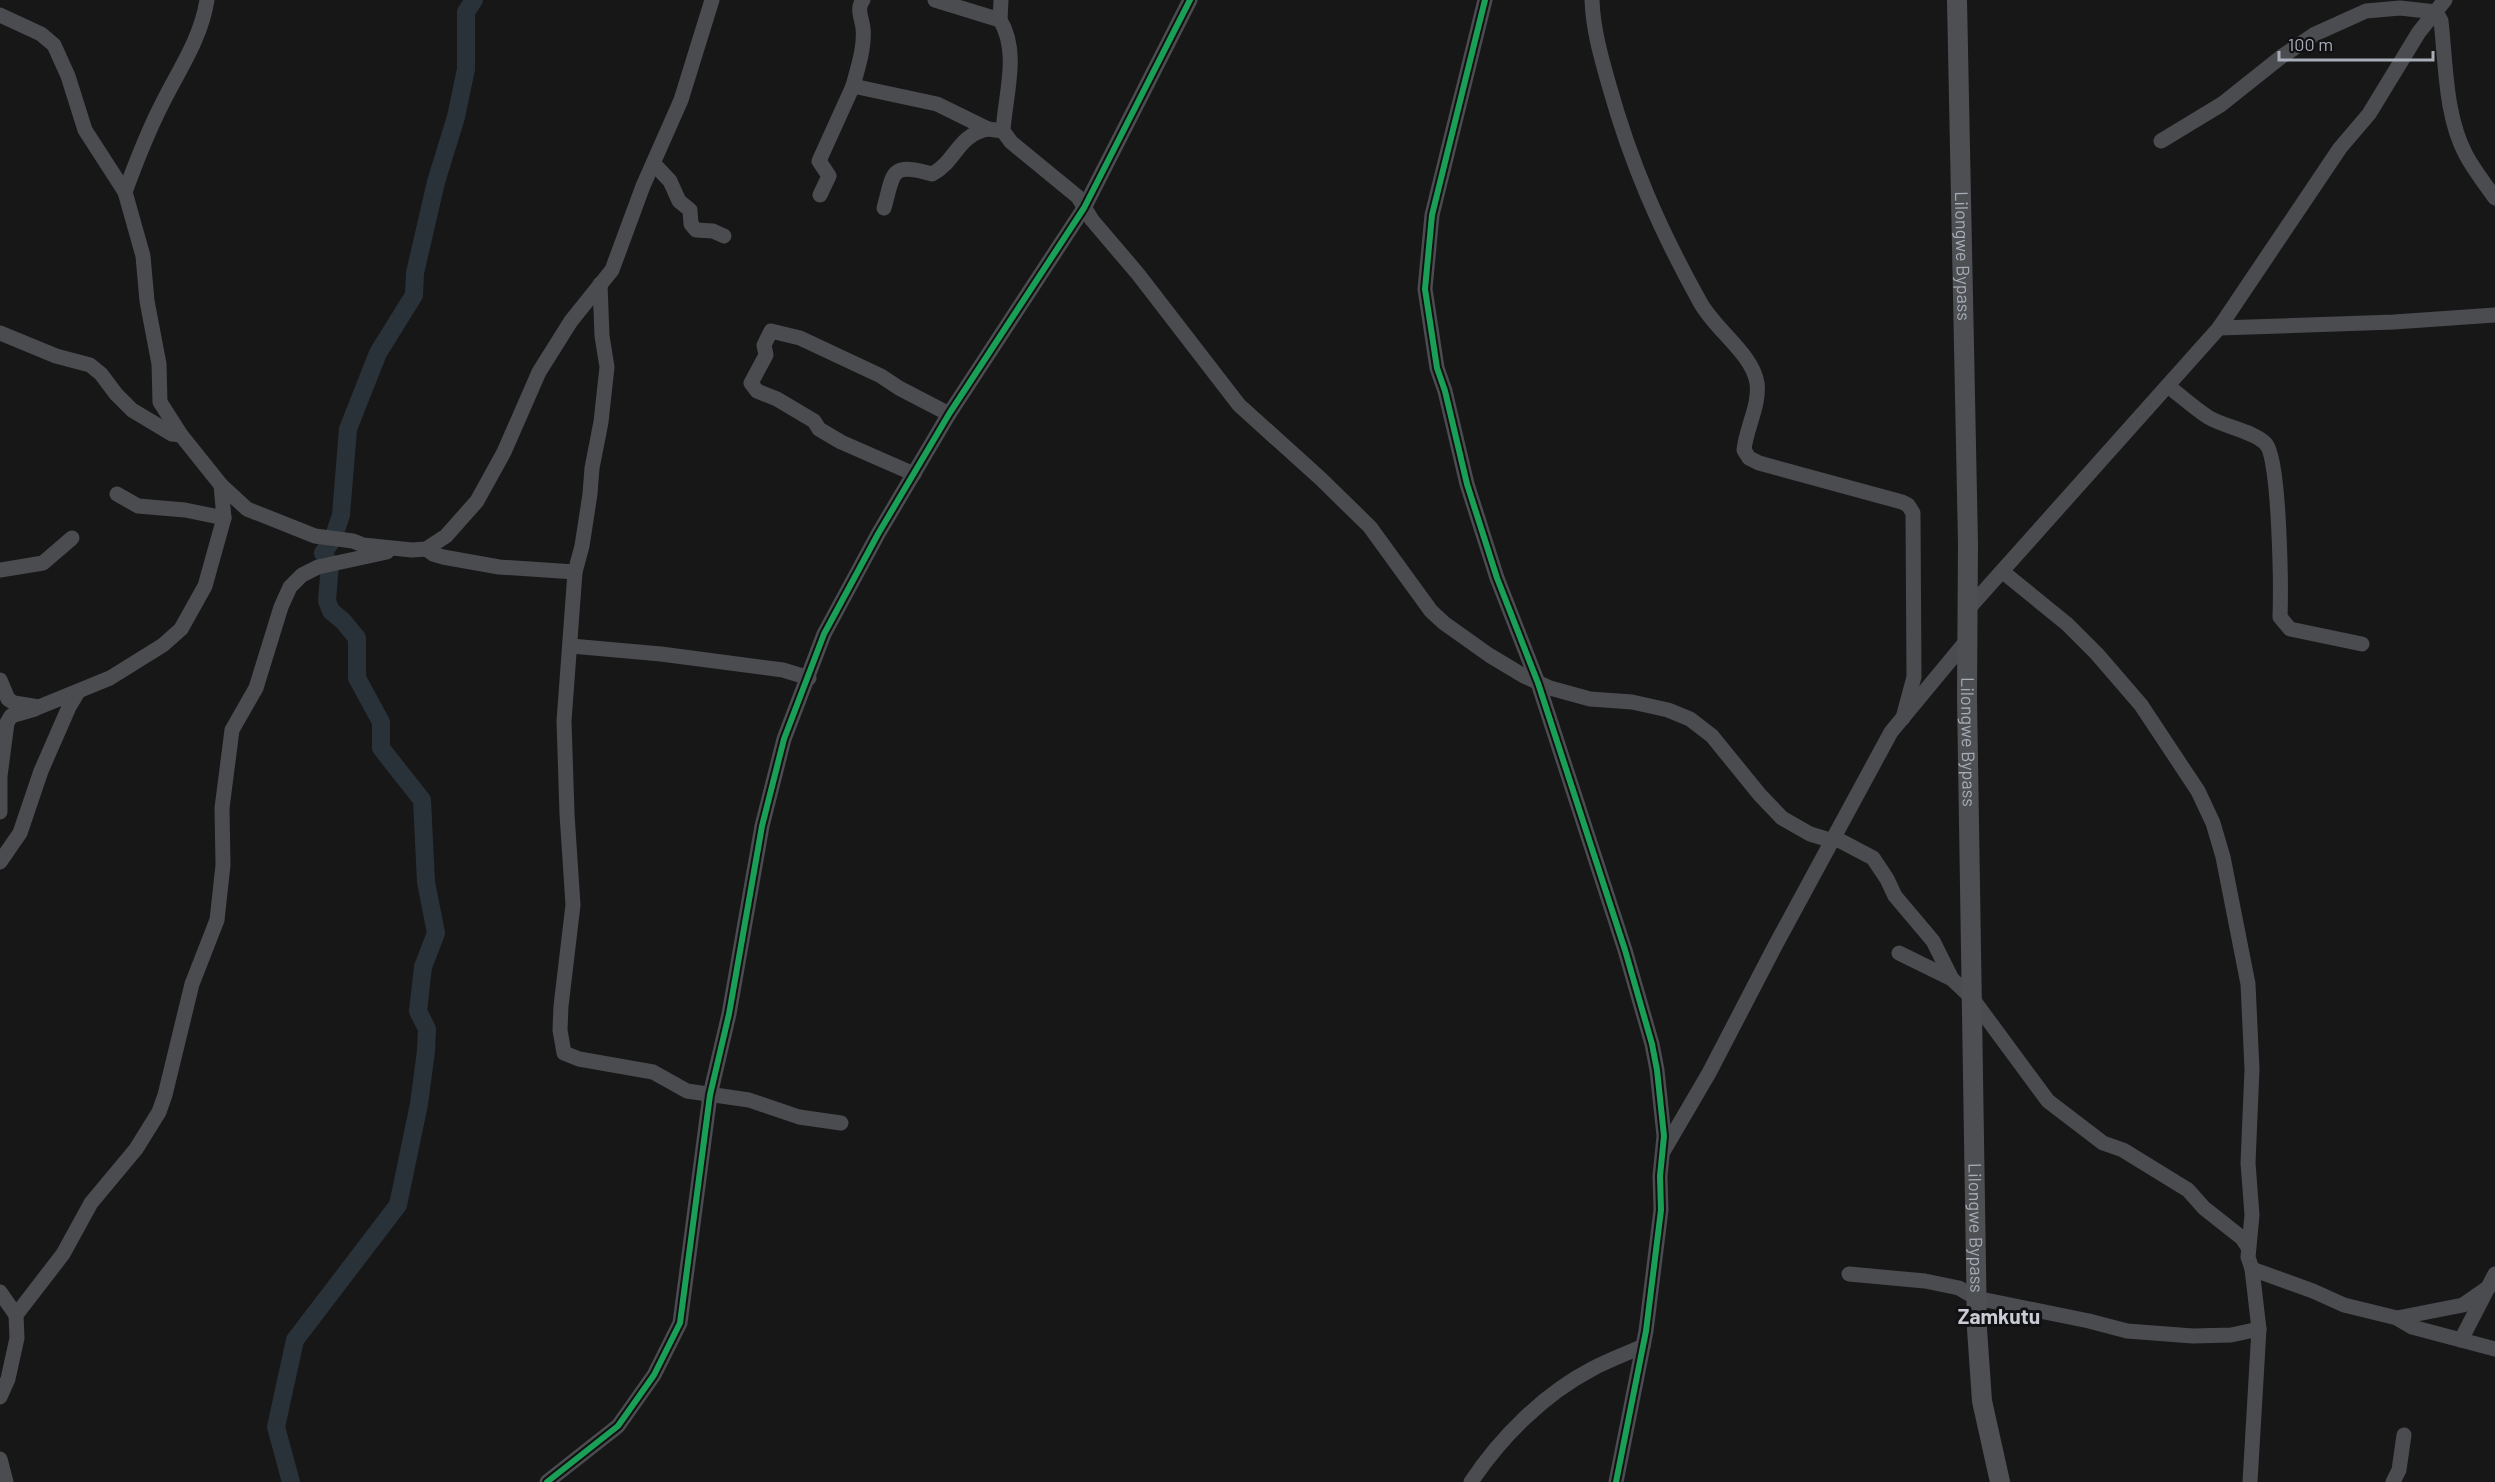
<svg xmlns="http://www.w3.org/2000/svg" width="2495" height="1482" font-family="Barlow,sans-serif">
	<style>
		.lines { fill: none; stroke-linecap: round; stroke-linejoin: round }
		.river { stroke: #2a3239; stroke-width: 18 }
		.minor { stroke: #4b4c50; stroke-width: 15 }
		.major { stroke: #4d4f52; stroke-width: 20 }
		.cycleway-casing { stroke: #111113; stroke-width: 10 }
		.cycleway { stroke: #1a9f57; stroke-width: 6 }
		.labels { text-anchor: middle; stroke-width: 6; stroke-linejoin: round; paint-order: stroke }
		.street-label { font-size: 18px; fill: #a8adb8; stroke: #111113 }
		.quarter-label { font-size: 21px; font-weight: bold; fill: #c9ccd4; stroke: #111113 }
	</style>
	<rect width="100%" height="100%" fill="#171717"/>
	<g class="lines">
		<path class="river" d="M291 1482 276 1427 295 1340 398 1205 419 1104 426 1051 427 1029 418 1011 423 967 436 933 426 882 422 800 381 748V722L357 678V638L343 621 331 611 327 601 330 564 323 553 333 539 341 515 348 429 378 353 414 295 415 273 436 182 456 117 466 69V12L474 0"/>
		<g class="minor">
			<path d="M863 0C856 9 862 18 863 28 865 47 858 67 853 86L937 104 988 129 1003 131"/>
			<path d="M935 0 1000 20C1020 52 1005 96 1003 131L1011 142 1078 197 1092 220 1138 274 1239 405 1321 479 1370 527 1431 611 1444 623 1489 655 1524 676 1550 688 1590 699 1632 702 1668 710 1690 719 1712 736 1760 795 1782 818 1810 834 1833 841"/>
			<path d="M1485 0 1432 215 1425 289 1437 368 1445 391 1467 484 1497 578 1538 683 1625 950 1652 1044 1657 1070 1664 1136 1660 1176 1661 1210 1646 1331 1616 1482"/>
			<path d="M1592 0C1593 29 1601 57 1609 85 1631 164 1660 230 1700 302 1715 330 1752 353 1757 383 1760 405 1746 428 1744 450L1749 458 1759 463 1902 502 1908 505 1913 513 1914 677 1903 718"/>
			<path d="M2436 12 2441 21C2446 64 2445 116 2466 155 2474 170 2485 184 2495 198"/>
			<path d="M0 15 41 34 54 45 68 76 85 130 125 192 143 256 147 301 159 364 160 402 181 435 221 485 247 509 315 536 353 541 363 545 412 550 426 549 446 536 477 501 504 452 539 372 571 321 612 270 643 186 681 100 712 0"/>
			<path d="M1000 20 1001 0"/>
			<path d="M2161 141 2222 104 2281 57 2315 34 2366 11 2400 8 2436 12"/>
			<path d="M654 164 670 181 679 201 690 210 691 224 696 230 713 231 724 236"/>
			<path d="M125 192C136 162 148 131 163 102 180 68 201 38 207 0"/>
			<path d="M820 195 829 176 819 161 853 86"/>
			<path d="M884 208C894 173 889 162 932 174 956 162 957 135 988 129"/>
			<path d="M600 284 602 336 607 367 601 422 592 468 590 494 582 546 575 572 564 721 567 814 573 905 561 1006 560 1030 564 1053 579 1059 653 1072 687 1091 749 1100 799 1117 841 1123"/>
			<path d="M2219 328 2394 322 2495 315"/>
			<path d="M0 333 56 356 90 365 101 374 116 394 132 410 172 434 181 435"/>
			<path d="M2168 386C2181 396 2194 408 2208 417 2224 427 2254 431 2266 444 2280 459 2281 591 2280 617L2290 629 2362 644"/>
			<path d="M914 474 841 442 819 429 814 421 777 399 757 391 751 383 766 355 764 345 771 331 800 338 881 376 899 388 949 414"/>
			<path d="M117 494 138 506 185 510 224 518"/>
			<path d="M426 549 433 554 443 557 499 567 575 572"/>
			<path d="M0 570 43 563 72 538"/>
			<path d="M2003 572 2067 624 2097 654 2141 705 2198 791 2213 823 2223 857 2248 984 2252 1069 2248 1163 2252 1215 2248 1257 2252 1269 2259 1329 2250 1482"/>
			<path d="M1969 608 2219 328 2340 148 2369 114 2419 32 2445 0"/>
			<path d="M571 646 661 654 783 670 809 678"/>
			<path d="M0 680 8 699 14 703 39 707 110 678 163 645 181 629 205 586 224 518 221 485"/>
			<path d="M0 812V776L7 723 11 716 35 709"/>
			<path d="M1835 838 1873 858 1887 879 1895 896 1933 941 1952 979 1972 998 2048 1101 2103 1143 2123 1150 2188 1190 2204 1208 2242 1238 2248 1247"/>
			<path d="M0 862 20 833 41 771 69 707 78 692"/>
			<path d="M1899 953 1952 979"/>
			<path d="M1664 1150 1709 1073 1775 946 1891 732 1968 639"/>
			<path d="M2252 1269 2313 1291 2344 1305 2397 1318 2412 1327 2495 1349"/>
			<path d="M1849 1274 1925 1281 1959 1288 1976 1298 2089 1321 2127 1331 2193 1336 2231 1335 2259 1329"/>
			<path d="M0 1292 16 1315"/>
			<path d="M2397 1318 2463 1305 2489 1287"/>
			<path d="M2461 1340 2495 1274"/>
			<path d="M0 1397 8 1379 17 1338 16 1315 63 1254 91 1203 136 1149 159 1112 165 1095 192 984 217 920 223 865 222 808 232 730 256 688 281 607 290 587 302 575 318 567 387 552"/>
			<path d="M0 1459 6 1482"/>
			<path d="M547 1482 618 1426 654 1375 680 1323 710 1095 729 1014 762 826 784 739 824 634 878 534 949 414 1084 208 1190 0"/>
			<path d="M1471 1482C1501 1437 1544 1394 1592 1369 1609 1360 1626 1354 1643 1346"/>
			<path d="M2393 1482 2399 1470 2404 1435"/>
		</g>
		<path class="major" id="s1" d="M1957 0 1968 544 1967 697 1977 1329 1982 1401 2000 1482"/>
		<g class="cycleway-casing">
			<g id="cycleway">
				<path d="M1485 0 1432 215 1425 289 1437 368 1445 391 1467 484 1497 578 1538 683 1625 950 1652 1044 1657 1070 1664 1136 1660 1176 1661 1210 1646 1331 1616 1482"/>
				<path d="M547 1482 618 1426 654 1375 680 1323 710 1095 729 1014 762 826 784 739 824 634 878 534 949 414 1084 208 1190 0"/>
			</g>
		</g>
		<use href="#cycleway" class="cycleway"/>
	</g>
	<g class="labels">
		<g class="street-label">
			<text dy="6" stroke="none"><textPath href="#s1" startOffset="256">Lilongwe Bypass</textPath></text>
			<text dy="6" stroke="none"><textPath href="#s1" startOffset="742">Lilongwe Bypass</textPath></text>
			<text dy="6" stroke="none"><textPath href="#s1" startOffset="1228">Lilongwe Bypass</textPath></text>
		</g>
		<g class="quarter-label">
			<text x="1999" y="1324">Zamkutu</text>
		</g>
	</g>
	<path d="M2279 51v9h154v-9" fill="none" stroke="#a8adb8" stroke-width="3"/>
	<text x="2288" y="51" font-size="18" fill="#a8adb8" stroke="#111113" stroke-width="4.5" paint-order="stroke">100 m</text>
</svg>
